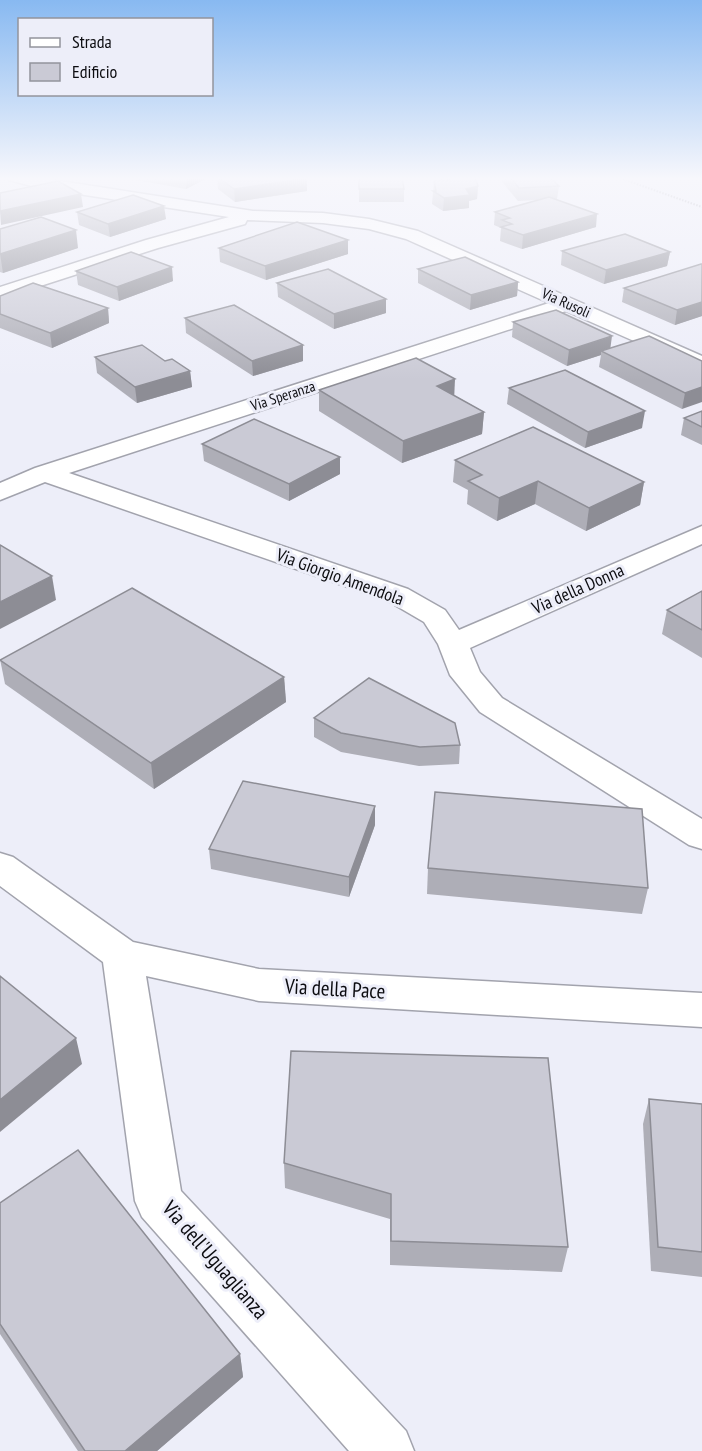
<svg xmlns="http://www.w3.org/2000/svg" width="702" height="1451" font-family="'PT Sans Narrow',sans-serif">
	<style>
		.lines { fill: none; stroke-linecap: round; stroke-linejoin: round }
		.minor-casing { stroke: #a2a3ad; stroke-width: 3 }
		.path { stroke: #9797a0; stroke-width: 2; stroke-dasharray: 1.5 1.5; stroke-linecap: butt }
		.minor { fill: #fff; fill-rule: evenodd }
		.wall { fill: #aeaeb7 }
		.shaded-wall { fill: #8d8d95 }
		.building { fill: #cacad5; stroke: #8d8d95; stroke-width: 1.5 }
		.labels { text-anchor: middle; stroke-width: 6; stroke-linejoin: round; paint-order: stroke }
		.far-street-label { font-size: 15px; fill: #0c0c10; stroke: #edeef9 }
		.street-label { font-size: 18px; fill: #0c0c10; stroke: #edeef9 }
		.near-street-label { font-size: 21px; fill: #0c0c10; stroke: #edeef9 }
	</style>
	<rect width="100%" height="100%" fill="#edeef9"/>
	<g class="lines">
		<g class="minor-casing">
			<g id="minor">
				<path d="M7 177H35L253 211 323 213 369 219 418 231 702 356V371L566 311 69 473 408 589 445 610 459 630 702 526V544L470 648 480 672 502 698 702 819V849L689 845 480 712 450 675 438 644 424 622 388 601 45 482 0 500V483L35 468 549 303 406 239 369 229 323 223 247 220 245 224 158 248 0 299V287L146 240 229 217 39 188 9 180Z"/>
				<path d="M0 853 13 857 133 942 259 969 702 993V1027L259 1001 146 976 181 1191 406 1431 414 1451H349L142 1217 135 1201 103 962 0 886Z"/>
			</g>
		</g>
		<path class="path" d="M617 177 702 207"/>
		<use href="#minor" class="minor"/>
	</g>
	<g class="wall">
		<path d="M119 177H209L186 189Z"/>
		<path d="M217 177H305L307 178V191L235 202 218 189Z"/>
		<path d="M359 177 404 189V202H359Z"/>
		<path d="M447 177H475L478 186 477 199 469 201V208L443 211 432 204 434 180H447Z"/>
		<path d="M498 177H550L559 186 557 199H556L596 227 522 249 500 241 501 228 494 225 495 212 537 200 518 201Z"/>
		<path d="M77 212 166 219 110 237 79 225Z"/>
		<path d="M0 229 78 248 3 273 0 272Z"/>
		<path d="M348 240V254L266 280 220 262 219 248Z"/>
		<path d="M562 251 670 252 667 266 604 284 561 265Z"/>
		<path d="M702 264V316L675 325 622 302 624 288Z"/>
		<path d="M418 269 518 282 517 296 470 310 418 283Z"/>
		<path d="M76 271 173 281 119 301 78 285Z"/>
		<path d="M277 283 386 313 334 329 278 297Z"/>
		<path d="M0 296 108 308 109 323 52 348 0 328Z"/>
		<path d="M185 318 303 361 253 376 186 333Z"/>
		<path d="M513 322 610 349 702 361 682 409 599 367 601 355 567 366 512 337Z"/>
		<path d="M95 357 190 371 192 387 137 403 97 373Z"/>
		<path d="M509 388 642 428 585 448 507 404Z"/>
		<path d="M319 390 454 395 484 412 482 434 402 463 319 411Z"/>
		<path d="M702 411V445L681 435 684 418Z"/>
		<path d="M202 444 340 457V474L289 501 204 461Z"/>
		<path d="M455 460 644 482 640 505 586 531 535 504 497 521 467 504 468 490 453 482Z"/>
		<path d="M702 591V658L662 634 667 610Z"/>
		<path d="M0 659 284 677 286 702 154 789 5 684Z"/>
		<path d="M314 718 460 745 459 764 419 766 341 752 314 737Z"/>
		<path d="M375 806V825L349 897 211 869 209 849Z"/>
		<path d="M428 868 648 888 642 914 427 894Z"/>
		<path d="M291 1051 568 1247 562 1272 390 1265V1219L285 1188 284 1163Z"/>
		<path d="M649 1099 702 1104V1277L651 1271 643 1124Z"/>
		<path d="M0 1203 240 1354 243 1377 157 1451H78L0 1334Z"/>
	</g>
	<g class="shaded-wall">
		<path d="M186 177H209L186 189Z"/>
		<path d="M307 178V191L235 202 234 189Z"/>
		<path d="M478 186 477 199 469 201V208L443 211 444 198 466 189Z"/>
		<path d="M81 194 83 207 1 225 0 211Z"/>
		<path d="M164 206 166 219 110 237 108 224Z"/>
		<path d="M597 214 596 227 522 249 523 235Z"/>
		<path d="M76 230 78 248 3 273 0 254Z"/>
		<path d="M348 240V254L266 280 265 266Z"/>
		<path d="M670 252 667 266 604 284 606 270Z"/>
		<path d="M172 267 173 281 119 301 117 287Z"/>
		<path d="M518 282 517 296 470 310 471 295Z"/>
		<path d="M386 299V313L334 329V314Z"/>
		<path d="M702 302V316L675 325 677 310Z"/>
		<path d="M108 308 109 323 52 348 50 333Z"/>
		<path d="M612 336 610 351H601V355L567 366 569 350Z"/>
		<path d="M303 345V361L253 376 252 361Z"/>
		<path d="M190 371 192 387 137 403 135 387Z"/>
		<path d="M455 379 454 401 437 386Z"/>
		<path d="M702 387V402L682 409 685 393Z"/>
		<path d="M645 411 642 428 585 448 588 432Z"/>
		<path d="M484 412 482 434 402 463 403 441Z"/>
		<path d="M340 457V474L289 501V484Z"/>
		<path d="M538 481 535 504 497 521 499 498Z"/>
		<path d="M644 482 640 505 586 531 589 508Z"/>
		<path d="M52 576 56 600 0 629V602Z"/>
		<path d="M284 677 286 702 154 789 151 763Z"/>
		<path d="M375 806V825L349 897V877Z"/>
		<path d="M76 1038 82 1064 0 1132V1100Z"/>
		<path d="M240 1354 243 1377 157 1451H125Z"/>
	</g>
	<g class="building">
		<path d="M218 177H305L307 178 234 189Z"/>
		<path d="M359 177H402L404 189H359Z"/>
		<path d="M448 177H475L478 186 466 189 470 195 444 198 433 191H436L434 180H449Z"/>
		<path d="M510 177H550L559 186 519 188Z"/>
		<path d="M58 181 81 194 0 211V193Z"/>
		<path d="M133 195 164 206 108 224 77 212Z"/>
		<path d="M549 197 597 214 523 235 501 227 512 224 502 220 510 218 495 212Z"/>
		<path d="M41 217 76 230 0 254V229Z"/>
		<path d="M297 222 348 240 265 266 219 248Z"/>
		<path d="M625 234 670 252 606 270 562 251Z"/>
		<path d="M131 252 172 267 117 287 76 271Z"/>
		<path d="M465 257 518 282 471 295 418 269Z"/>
		<path d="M701 264H702V302L677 310 624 288Z"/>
		<path d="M328 269 386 299 334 314 277 283Z"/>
		<path d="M33 283 108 308 50 333 0 314V296Z"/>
		<path d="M234 305 303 345 252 361 185 318Z"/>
		<path d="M556 310 612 336 569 350 513 322Z"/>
		<path d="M649 336 702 361V387L685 393 601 351Z"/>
		<path d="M142 345 165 361 172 359 190 371 135 387 95 357Z"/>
		<path d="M416 358 455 379 437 386 484 412 403 441 319 390Z"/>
		<path d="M565 370 645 411 588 432 509 388Z"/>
		<path d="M702 411V427L684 418Z"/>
		<path d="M254 419 340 457 289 484 202 444Z"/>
		<path d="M533 427 644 482 589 508 538 481 499 498 468 481 482 475 455 460Z"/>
		<path d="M0 545 52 576 0 602Z"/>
		<path d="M132 588 284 677 151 763 0 660Z"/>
		<path d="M702 591V630L667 610Z"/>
		<path d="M369 678 455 723 460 745 420 747 341 733 314 718Z"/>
		<path d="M243 781 375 806 349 877 209 849Z"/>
		<path d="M435 792 642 809 648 888 428 868Z"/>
		<path d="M0 976 76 1038 0 1100Z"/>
		<path d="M291 1051 548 1058 568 1247 391 1241V1194L284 1163Z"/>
		<path d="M649 1099 702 1104V1252L658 1247Z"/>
		<path d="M78 1150 240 1354 125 1451H85L0 1324V1203Z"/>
	</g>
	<linearGradient id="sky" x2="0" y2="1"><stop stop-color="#88b9f1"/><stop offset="0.47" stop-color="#f7f7fc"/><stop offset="1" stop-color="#f7f7fc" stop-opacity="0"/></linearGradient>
	<rect width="702" height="380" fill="url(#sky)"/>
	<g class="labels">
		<g class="far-street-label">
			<text transform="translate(566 303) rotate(24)" y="5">Via Rusoli</text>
			<text transform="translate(283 396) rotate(-18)" y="5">Via Speranza</text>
		</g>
		<g class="street-label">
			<text transform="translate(340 577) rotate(20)" y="6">Via Giorgio Amendola</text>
			<text transform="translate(578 589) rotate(-24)" y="6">Via della Donna</text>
		</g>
		<g class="near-street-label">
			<text transform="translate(335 989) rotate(3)" y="7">Via della Pace</text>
			<text transform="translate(215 1260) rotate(49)" y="7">Via dell'Uguaglianza</text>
		</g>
	</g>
	<rect x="18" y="18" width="195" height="78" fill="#edeef9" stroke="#93949c" stroke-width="1.5"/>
	<rect x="30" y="38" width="30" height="9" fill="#ffffff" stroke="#93949c" stroke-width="1.5"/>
	<text x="72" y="48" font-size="18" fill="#0c0c10">Strada</text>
	<rect x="30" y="63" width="30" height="18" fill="#cacad5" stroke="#93949c" stroke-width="1.5"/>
	<text x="72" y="78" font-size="18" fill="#0c0c10">Edificio</text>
</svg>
